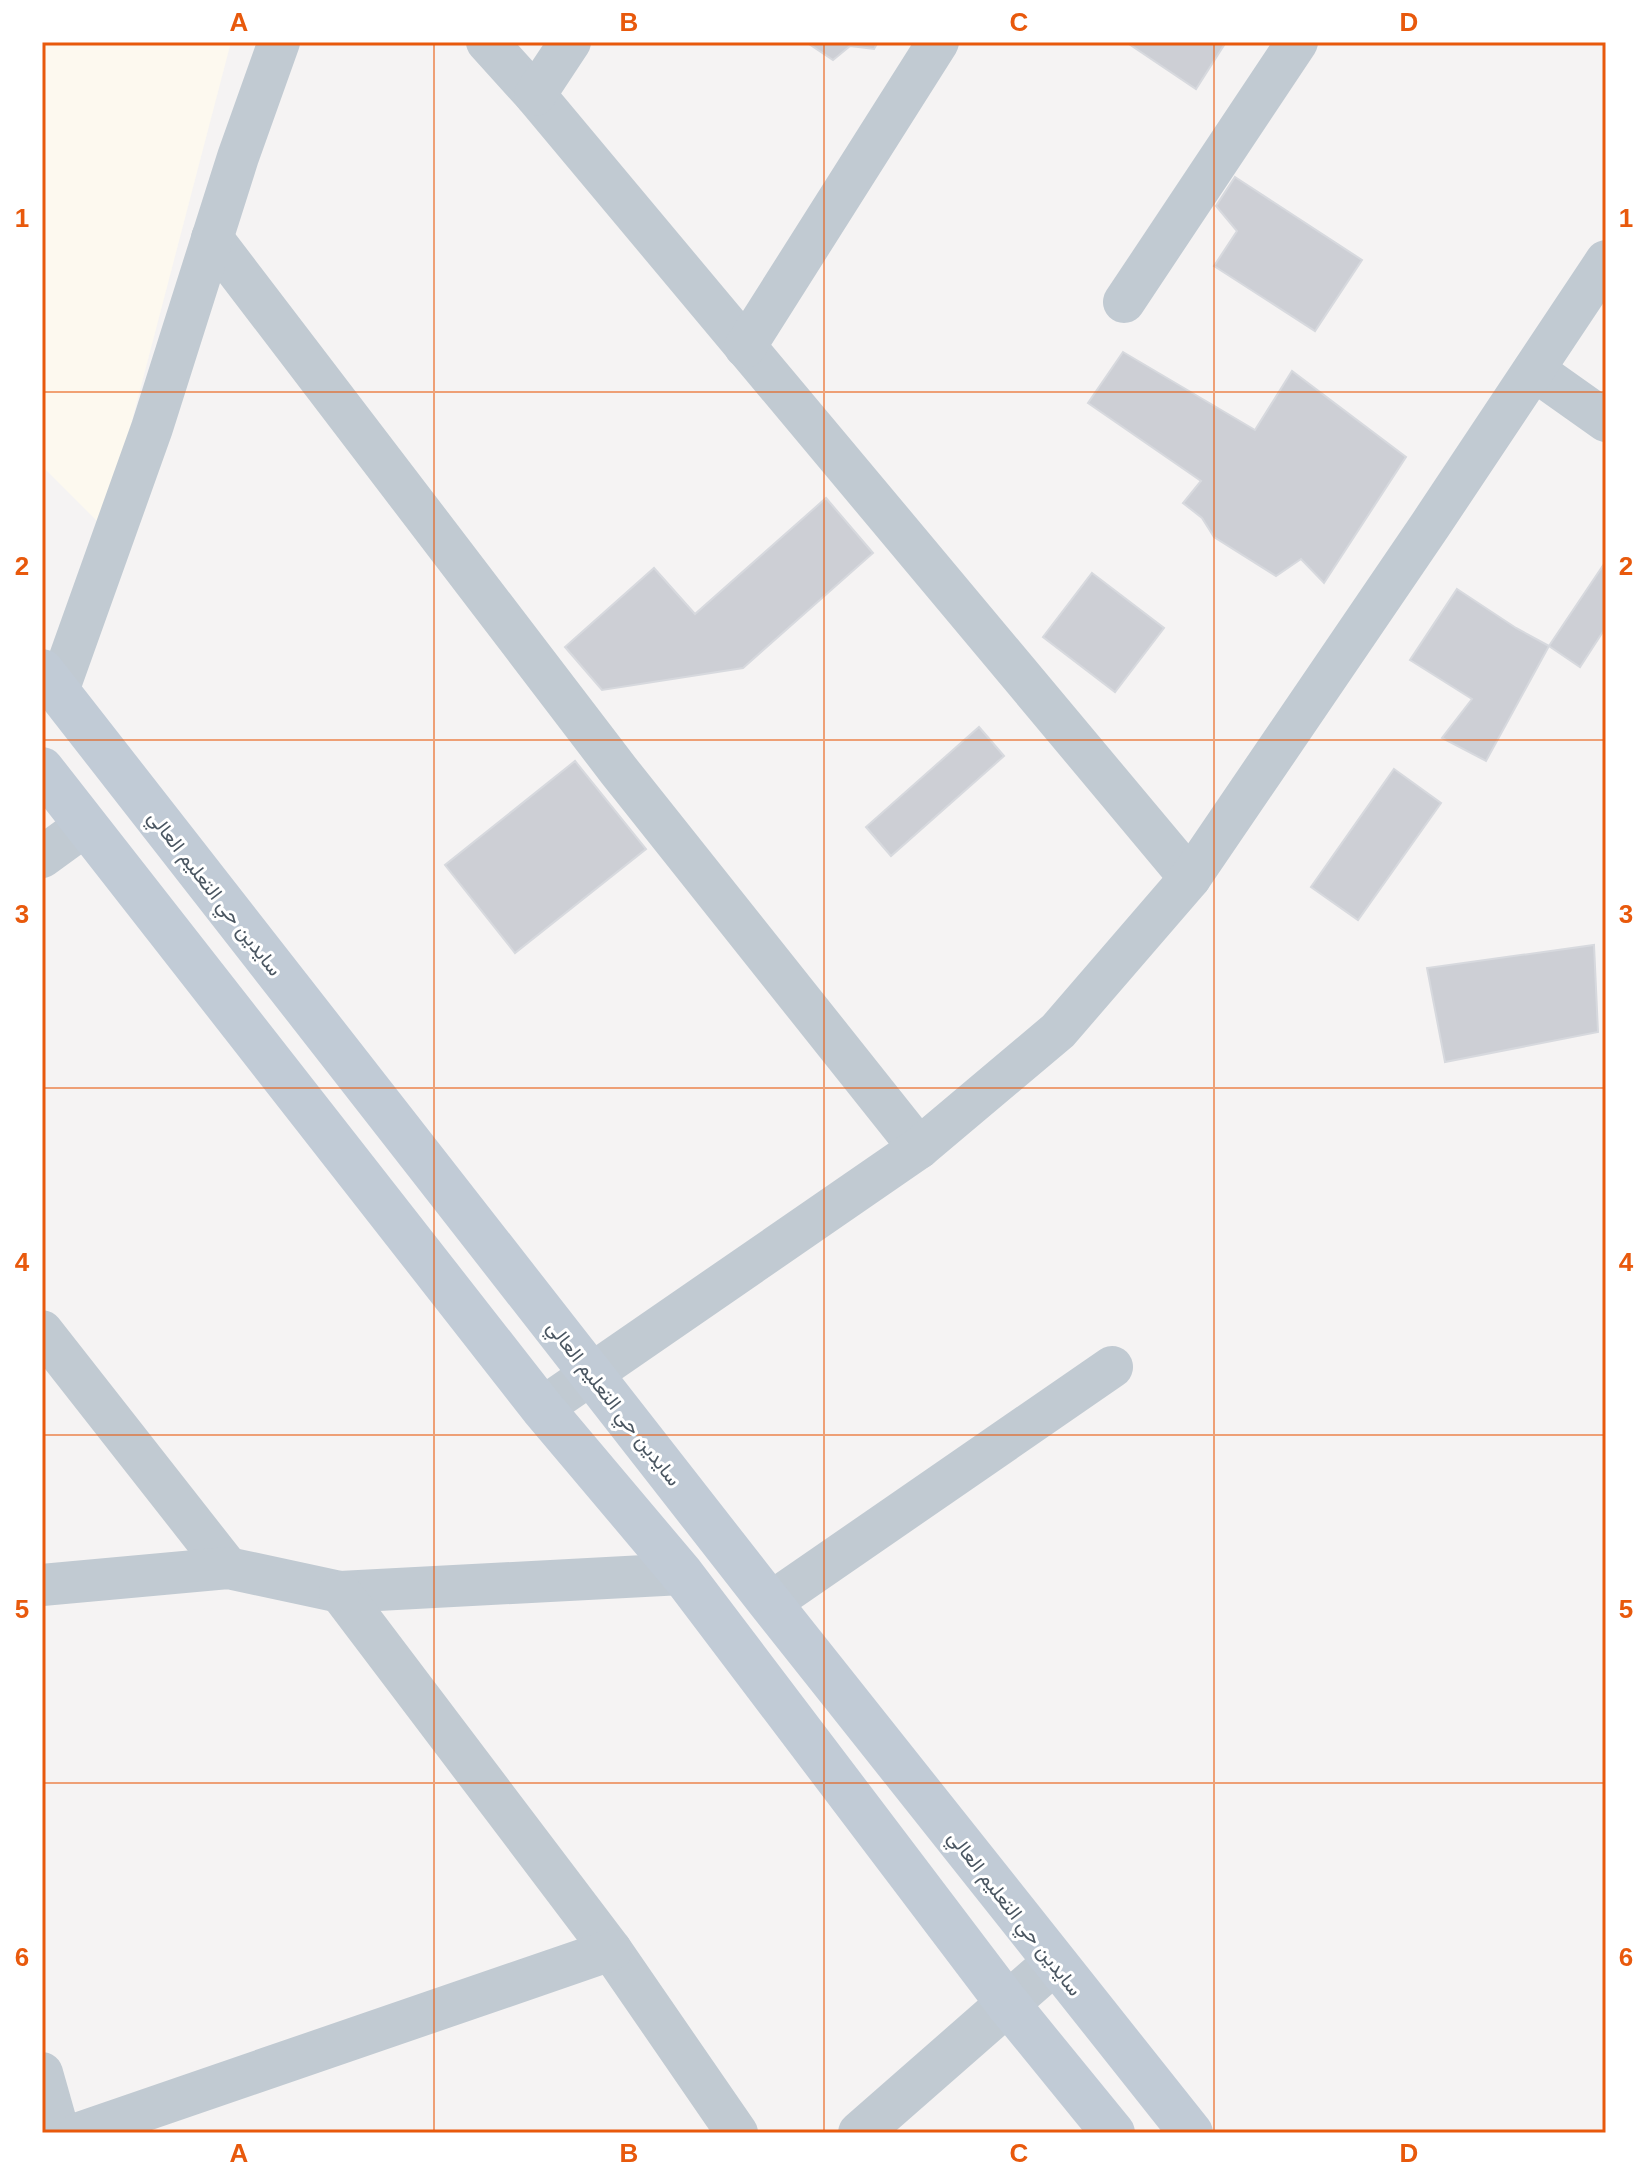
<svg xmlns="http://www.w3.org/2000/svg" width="1648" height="2175" font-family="Arial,Vazirmatn,sans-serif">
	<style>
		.commercial { fill: #fdf9ef }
		.building { fill: #cdcfd5; stroke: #d7d9de; stroke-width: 2 }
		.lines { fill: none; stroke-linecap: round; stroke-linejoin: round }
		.minor { stroke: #c1cad2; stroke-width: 42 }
		.tertiary { stroke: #c1cad2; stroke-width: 44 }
		.secondary { stroke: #c1cbd6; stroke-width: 44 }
		.grid { fill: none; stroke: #e8590c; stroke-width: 2; stroke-opacity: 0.55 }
		.labels { text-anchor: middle; stroke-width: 6; stroke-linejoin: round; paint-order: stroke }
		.street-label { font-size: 20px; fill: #4a5661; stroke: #fff }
		.neatline { fill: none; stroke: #e8590c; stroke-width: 3 }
		.grid-label { font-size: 26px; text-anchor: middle; font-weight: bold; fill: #e8590c }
	</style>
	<rect width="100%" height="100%" fill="#f5f3f3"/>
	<path class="commercial" d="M42 42H231L104 528 42 466Z"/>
	<g class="building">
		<path d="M806 42H878L874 49 850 46 833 60Z"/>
		<path d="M1126 42H1226L1196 89Z"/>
		<path d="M1235 177 1362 260 1315 331 1214 266 1237 231 1216 206Z"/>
		<path d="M1123 352 1255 430 1292 371 1406 457 1324 583 1301 559 1276 576 1214 537 1202 518 1183 503 1201 481 1088 403Z"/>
		<path d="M826 498 873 553 743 668 602 690 565 647 654 568 695 614Z"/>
		<path d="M1606 561V627L1580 667 1549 646Z"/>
		<path d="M1092 573 1164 628 1115 692 1043 637Z"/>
		<path d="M1457 589 1516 628 1549 646 1486 761 1442 738 1472 699 1410 660Z"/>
		<path d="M979 727 1004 756 891 856 866 827Z"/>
		<path d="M575 761 646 849 515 953 445 865Z"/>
		<path d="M1394 769 1441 803 1358 920 1311 887Z"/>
		<path d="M1594 945 1598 1032 1445 1062 1427 968Z"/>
	</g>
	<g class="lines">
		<g class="minor">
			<path d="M487 42 535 95 1190 878"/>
			<path d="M535 95 570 42"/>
			<path d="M212 238 619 771 919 1148"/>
			<path d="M1124 302 1297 42"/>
			<path d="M745 347 938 42"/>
			<path d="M1534 370 1606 421"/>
			<path d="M58 691 152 428 238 157 279 42"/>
			<path d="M42 857 86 825"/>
			<path d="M42 1331 228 1568"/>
			<path d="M542 1408 919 1148 1058 1031 1190 878 1431 524 1606 261"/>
			<path d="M42 1585 228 1568 340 1592 682 1574"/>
			<path d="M340 1592 611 1950 737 2133"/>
			<path d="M770 1603 1112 1367"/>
			<path d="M42 2073 59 2133"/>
			<path d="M79 2133 611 1950"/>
		</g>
		<path class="tertiary" d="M860 2133 1054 1963"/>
		<g class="secondary">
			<path d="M42 671 770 1603 1191 2133"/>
			<path d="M42 769 542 1408 682 1574 1007 2003 1113 2133"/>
		</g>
	</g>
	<path class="grid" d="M434 42V2133M824 42V2133M1214 42V2133M42 392H1606M42 740H1606M42 1088H1606M42 1435H1606M42 1783H1606"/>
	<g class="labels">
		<g class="street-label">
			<text transform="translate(215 893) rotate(52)" y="7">سايدين حي التعليم العالي</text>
			<text transform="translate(614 1403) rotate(52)" y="7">سايدين حي التعليم العالي</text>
			<text transform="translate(1015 1913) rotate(52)" y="7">سايدين حي التعليم العالي</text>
		</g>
	</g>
	<rect width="1648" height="2175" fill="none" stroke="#ffffff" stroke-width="88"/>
	<rect x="44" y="44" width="1560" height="2087" class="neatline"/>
	<g class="grid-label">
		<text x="239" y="31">A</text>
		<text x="629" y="31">B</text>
		<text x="1019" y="31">C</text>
		<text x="1409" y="31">D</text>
		<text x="22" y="227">1</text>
		<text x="1626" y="227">1</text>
		<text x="22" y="575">2</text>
		<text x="1626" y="575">2</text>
		<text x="22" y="923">3</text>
		<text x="1626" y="923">3</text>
		<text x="22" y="1271">4</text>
		<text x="1626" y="1271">4</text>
		<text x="22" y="1618">5</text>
		<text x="1626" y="1618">5</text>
		<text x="22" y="1966">6</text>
		<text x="1626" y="1966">6</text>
		<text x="239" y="2162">A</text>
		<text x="629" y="2162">B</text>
		<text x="1019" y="2162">C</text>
		<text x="1409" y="2162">D</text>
	</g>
</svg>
